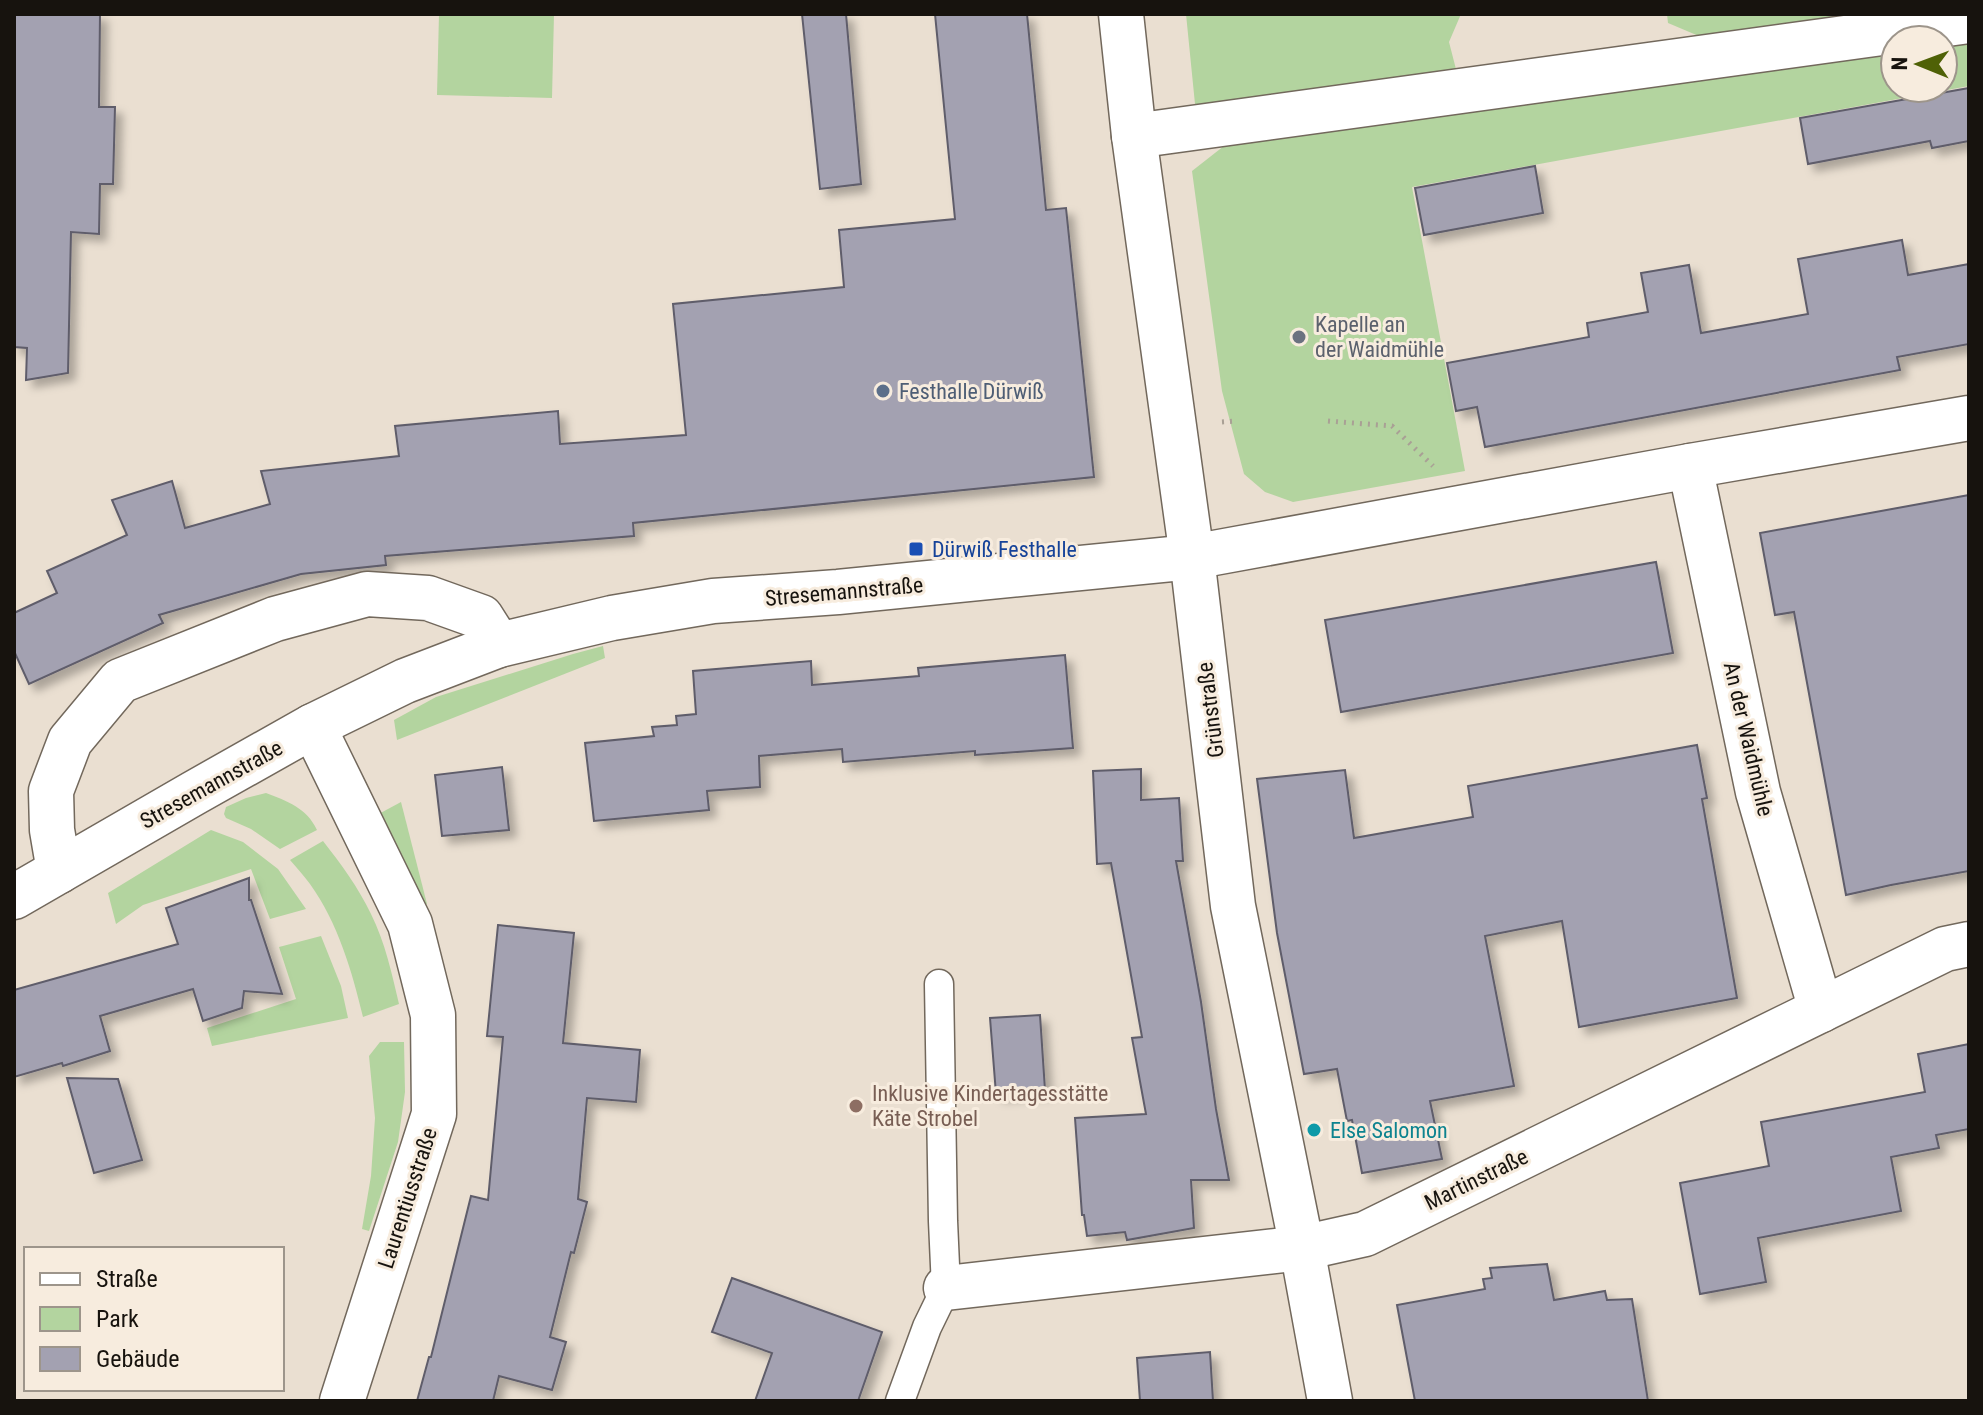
<svg xmlns="http://www.w3.org/2000/svg" width="1983" height="1415" font-family="'Roboto Condensed',sans-serif">
	<style>
		.green { fill: #b3d49f }
		.building { fill: #a3a1b1; stroke: #5f5d6b; stroke-width: 2; filter: url(#shadow) }
		.lines { fill: none; stroke-linecap: round; stroke-linejoin: round }
		.lane-casing { stroke: #72685c; stroke-width: 31 }
		.street-casing { stroke: #72685c; stroke-width: 47 }
		.path { stroke: #a9a095; stroke-width: 5; stroke-dasharray: 2 6; stroke-linecap: butt }
		.lane { stroke: #fff; stroke-width: 28 }
		.street { stroke: #fff; stroke-width: 44 }
		.worship-dot { fill: #6b7280; stroke: #f7ecde; stroke-width: 3 }
		.service-dot { fill: #5c6f8a; stroke: #f7ecde; stroke-width: 3 }
		.transit-dot { fill: #1a4fb4; stroke: #f7ecde; stroke-width: 3 }
		.education-dot { fill: #8d6e63; stroke: #f7ecde; stroke-width: 3 }
		.culture-dot { fill: #0f9aa8; stroke: #f7ecde; stroke-width: 3 }
		.labels { text-anchor: middle; stroke-width: 6; stroke-linejoin: round; paint-order: stroke }
		.worship-label { font-size: 22px; fill: #5b616d; stroke: #f7ecde; text-anchor: start }
		.service-label { font-size: 22px; fill: #4e5e75; stroke: #f7ecde; text-anchor: start }
		.transit-label { font-size: 22px; fill: #164399; stroke: #f7ecde; text-anchor: start }
		.street-label { font-size: 22px; fill: #17130e; stroke: #f7ecde }
		.education-label { font-size: 22px; fill: #785e54; stroke: #f7ecde; text-anchor: start }
		.culture-label { font-size: 22px; fill: #0d838f; stroke: #f7ecde; text-anchor: start }
	</style>
	<defs>
		<filter id="shadow"><feDropShadow dx="7" dy="7" stdDeviation="4" flood-color="#0004"/></filter>
	</defs>
	<rect width="100%" height="100%" fill="#eadfd1"/>
	<g class="green">
		<path d="M439 14H554L552 98 437 95Z"/>
		<path d="M1186 14H1461L1449 42 1458 77 1196 114Z"/>
		<path d="M1667 14H1873L1713 42 1668 23Z"/>
		<path d="M1969 38V86L1412 187 1465 471 1293 502 1265 492 1244 474 1222 391 1192 171 1229 142 1895 48V88H1943V41Z"/>
		<path d="M603 646 605 658 397 740 394 720 436 697 573 654Z"/>
		<path d="M266 793C287 801 307 808 317 830L280 849 251 829 226 818 224 814 226 807 246 798Z"/>
		<path d="M401 802 427 904 410 909 375 816Z"/>
		<path d="M211 830 243 842 278 869 306 909 270 919 251 869 143 905 116 924 108 893Z"/>
		<path d="M323 841C341 864 358 887 371 914 385 942 392 974 399 1004L363 1017C352 971 338 923 310 884 304 876 297 868 290 860Z"/>
		<path d="M321 936 341 986 348 1018 212 1046 207 1028 296 999 279 947Z"/>
		<path d="M380 1042H404L405 1092 398 1142 369 1231 362 1229 371 1176 375 1118 369 1056Z"/>
	</g>
	<g class="building">
		<path d="M14 14H100L99 107H115L113 184H100L99 234 71 232 68 373 26 380 27 348 14 347Z"/>
		<path d="M802 14H846L861 184 820 189Z"/>
		<path d="M935 14H1027L1046 210 1066 208 1094 477 633 523 634 536 385 556 386 565 301 574 159 615 163 623 29 684 14 651V613L57 593 47 571 127 535 112 500 172 481 185 528 270 504 261 471 399 456 395 426 558 411 560 444 686 435 673 304 844 287 839 230 955 219Z"/>
		<path d="M1969 88V141L1932 148 1930 141 1808 164 1800 118Z"/>
		<path d="M1535 166 1543 213 1424 235 1415 188Z"/>
		<path d="M1902 240 1908 275 1969 264V344L1897 357 1900 370 1485 447 1477 407 1456 411 1447 363 1589 337 1587 323 1648 312 1641 273 1689 265 1701 333 1808 314 1798 259Z"/>
		<path d="M1969 495V871L1891 885 1846 895 1794 612 1775 615 1760 533Z"/>
		<path d="M1656 562 1673 653 1341 712 1325 620Z"/>
		<path d="M1065 655 1073 748 975 755V751L843 762 842 749 759 756 760 787 707 791 709 810 594 821 585 743 654 736 652 727 677 725 676 716 696 714 693 671 811 661 812 685 919 676 918 668Z"/>
		<path d="M1697 745 1707 798 1702 799 1737 998 1579 1027 1562 921 1485 936 1514 1086 1430 1101 1442 1159 1362 1173 1352 1120 1347 1121 1337 1069 1304 1074 1277 933 1257 779 1345 770 1354 838 1473 817 1468 786Z"/>
		<path d="M502 767 509 830 442 836 435 775Z"/>
		<path d="M1141 769V800L1179 798 1183 861H1176L1201 1002 1216 1109 1229 1180H1191L1194 1228 1127 1240 1125 1232 1087 1236 1084 1215H1082L1075 1118 1146 1114 1132 1038 1142 1037 1111 863 1097 864 1093 771Z"/>
		<path d="M249 878V900H251L282 994 244 991 242 1008 203 1021 193 989 100 1016 110 1051 63 1066 62 1063 14 1077V990L178 944 166 908Z"/>
		<path d="M498 925 574 933 563 1043 640 1050 636 1102 587 1098 578 1199 587 1202 574 1253 571 1252 550 1337 566 1342 552 1390 499 1376 493 1401H417L429 1357H431L471 1196 488 1200 503 1037 487 1036Z"/>
		<path d="M1040 1015 1045 1090 996 1094 990 1018Z"/>
		<path d="M1969 1044V1129L1936 1135 1939 1148 1891 1157 1901 1211 1758 1238 1766 1282 1700 1294 1680 1183 1769 1166 1761 1122 1925 1092 1918 1054Z"/>
		<path d="M67 1078 118 1079 142 1160 94 1173Z"/>
		<path d="M1547 1264 1554 1300 1605 1291 1607 1300 1632 1299 1648 1401H1415L1397 1305 1485 1289 1483 1279 1492 1278 1490 1268Z"/>
		<path d="M732 1278 882 1332 858 1401H755L772 1353 712 1332Z"/>
		<path d="M1210 1352 1213 1401H1140L1137 1358Z"/>
	</g>
	<g class="lines">
		<g class="lane-casing">
			<path id="lane" d="M900 1401 927 1327 946 1288 943 1221 939 984"/>
		</g>
		<g class="street-casing">
			<g id="street">
				<path d="M1121 14 1134 136 1192 557 1233 906 1302 1248 1330 1401"/>
				<path d="M1134 136 1969 21"/>
				<path d="M1690 466 1758 792 1821 1010"/>
				<path d="M313 726 410 924 433 1015 434 1114 342 1401"/>
				<path d="M59 871 52 830 51 791 70 741 120 681 275 619 367 594 428 598 481 617 499 645"/>
				<path d="M14 897 194 793 313 726 405 681 499 645 612 618 713 601 838 592 1192 557 1690 466 1969 418"/>
				<path d="M946 1288 1302 1248 1365 1234 1945 949 1969 944"/>
			</g>
		</g>
		<g class="path">
			<path d="M1328 421 1392 426 1433 466"/>
			<path d="M1222 422 1237 421"/>
		</g>
		<use href="#lane" class="lane"/>
		<use href="#street" class="street"/>
	</g>
	<circle class="worship-dot" cx="1299" cy="337" r="8"/>
	<circle class="service-dot" cx="883" cy="391" r="8"/>
	<rect class="transit-dot" x="908" y="541" width="16" height="16" rx="4"/>
	<circle class="education-dot" cx="856" cy="1106" r="8"/>
	<circle class="culture-dot" cx="1314" cy="1130" r="8"/>
	<g class="labels">
		<g class="worship-label">
			<text x="1315" y="332">Kapelle an<tspan x="1315" dy="25">der Waidmühle</tspan></text>
		</g>
		<g class="service-label">
			<text x="899" y="399">Festhalle Dürwiß</text>
		</g>
		<g class="transit-label">
			<text x="932" y="557">Dürwiß Festhalle</text>
		</g>
		<g class="street-label">
			<text transform="translate(844 591) rotate(-5)" y="8">Stresemannstraße</text>
			<text transform="translate(1210 710) rotate(-97)" y="8">Grünstraße</text>
			<text transform="translate(1749 739) rotate(77)" y="8">An der Waidmühle</text>
			<text transform="translate(211 784) rotate(-29)" y="8">Stresemannstraße</text>
			<text transform="translate(1476 1179) rotate(-26)" y="8">Martinstraße</text>
			<text transform="translate(407 1198) rotate(-72)" y="8">Laurentiusstraße</text>
		</g>
		<g class="education-label">
			<text x="872" y="1101">Inklusive Kindertagesstätte<tspan x="872" dy="25">Käte Strobel</tspan></text>
		</g>
		<g class="culture-label">
			<text x="1330" y="1138">Else Salomon</text>
		</g>
	</g>
	<rect width="1983" height="1415" fill="none" stroke="#17130e" stroke-width="32"/>
	<rect x="24" y="1247" width="260" height="144" fill="#f7ecde" stroke="#9d958b" stroke-width="2"/>
	<rect x="40" y="1273" width="40" height="12" fill="#ffffff" stroke="#9d958b" stroke-width="2"/>
	<text x="96" y="1287" font-size="24" fill="#17130e">Straße</text>
	<rect x="40" y="1307" width="40" height="24" fill="#b3d49f" stroke="#9d958b" stroke-width="2"/>
	<text x="96" y="1327" font-size="24" fill="#17130e">Park</text>
	<rect x="40" y="1347" width="40" height="24" fill="#a3a1b1" stroke="#9d958b" stroke-width="2"/>
	<text x="96" y="1367" font-size="24" fill="#17130e">Gebäude</text>
	<g transform="translate(1919 64) rotate(271)"><circle r="38" fill="#f7ecde" stroke="#9d958b" stroke-width="2"/>
	<path d="M0-6L14 30L0 20L-14 30Z" fill="#4f6106"/>
	<text y="-12" font-size="22" font-weight="bold" text-anchor="middle" fill="#17130e">N</text>
	</g>
</svg>
